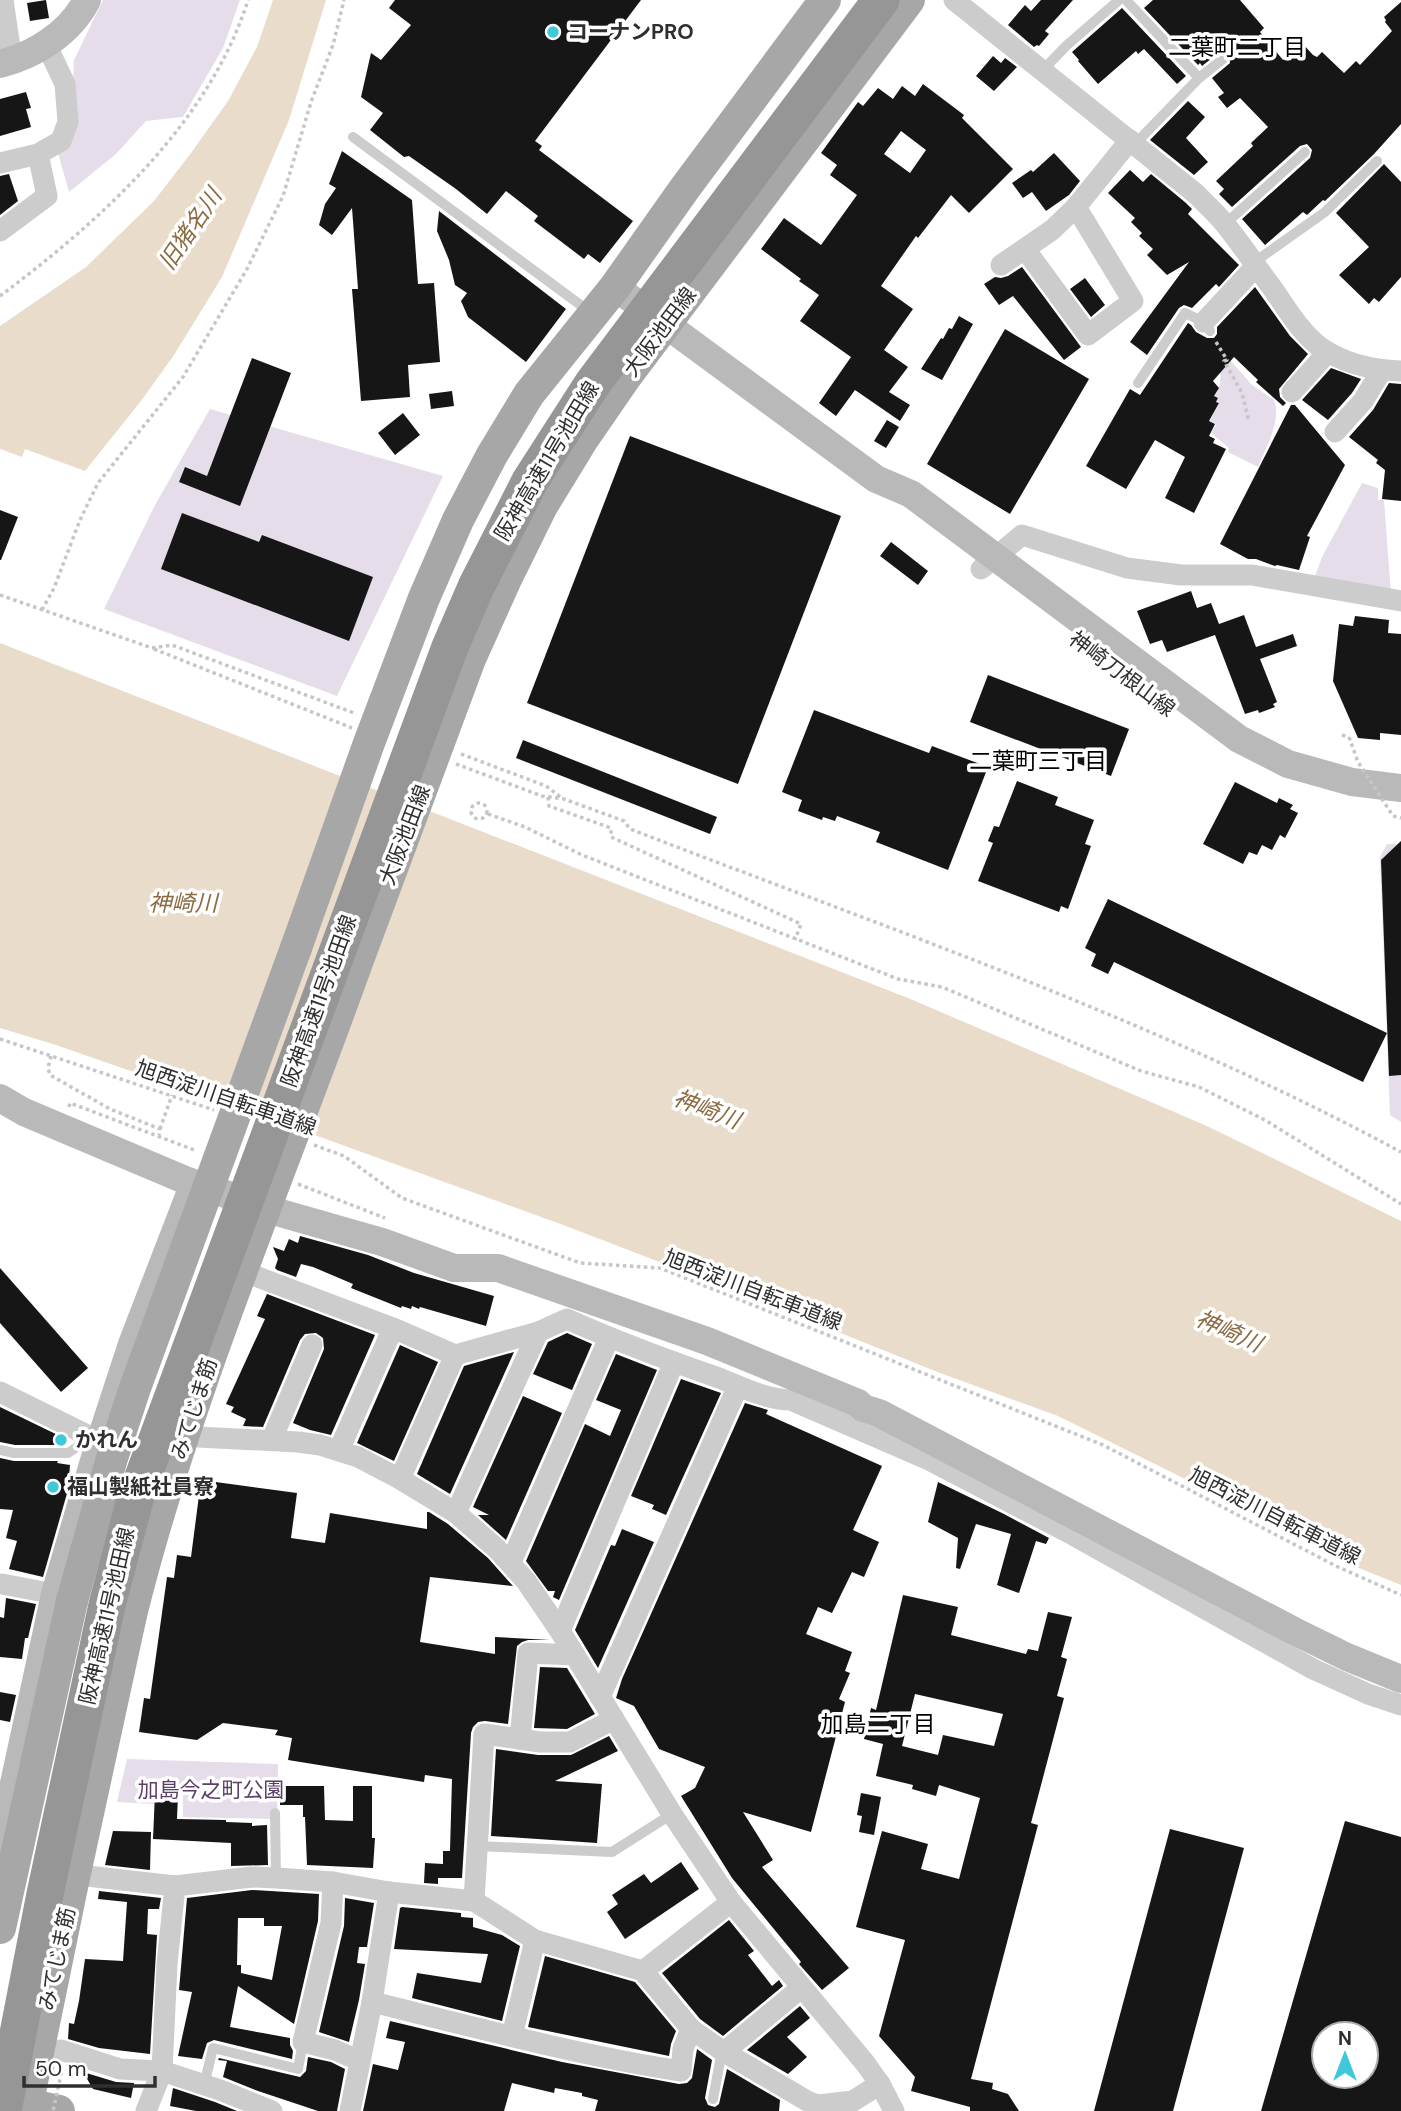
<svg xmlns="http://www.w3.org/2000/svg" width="1401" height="2111" font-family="'DM Sans','Noto Sans JP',sans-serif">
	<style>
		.green { fill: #e6ddeb }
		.water { fill: #e9dccb }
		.building { fill: #161616; fill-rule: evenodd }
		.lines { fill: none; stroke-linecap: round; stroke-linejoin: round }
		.path { stroke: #c6c6c6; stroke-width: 3.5; stroke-dasharray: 3.5 3.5; stroke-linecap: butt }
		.lane { stroke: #ccc; stroke-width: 10 }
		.street { stroke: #ccc; stroke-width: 21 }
		.secondary { stroke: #b9b9b9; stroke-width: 28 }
		.primary { stroke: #a7a7a7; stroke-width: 32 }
		.path-bridge { stroke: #c6c6c6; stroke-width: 3.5; stroke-dasharray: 3.5 3.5; stroke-linecap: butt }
		.primary-bridge { stroke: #a7a7a7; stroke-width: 32 }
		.highway-bridge { stroke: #969696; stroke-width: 37 }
		.poi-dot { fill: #3ec8d9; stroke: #fff; stroke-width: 2.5 }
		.labels { text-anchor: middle; stroke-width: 7; stroke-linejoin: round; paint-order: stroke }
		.poi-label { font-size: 21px; font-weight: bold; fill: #2f2f2f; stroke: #fff; text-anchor: start }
		.street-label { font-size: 21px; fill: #2f2f2f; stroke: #fff }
		.park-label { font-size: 21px; fill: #5c3f67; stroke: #fff }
		.neighbourhood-label { font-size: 23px; fill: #000; stroke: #fff }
		.water-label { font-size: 23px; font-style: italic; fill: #8b6c42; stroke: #fff }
	</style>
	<rect width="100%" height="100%" fill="#fff"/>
	<g class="green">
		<path d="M103 0H240L223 48 183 117 146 121 116 154 69 192 58 153 71 129 74 60Z"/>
		<path d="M1230 360 1252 385 1274 400C1282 421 1266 447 1258 467L1228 452 1229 448 1211 433 1216 424 1210 421 1219 403 1217 401 1218 398 1215 396C1221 385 1222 376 1218 364Z"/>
		<path d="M210 409 443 476 337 696 104 609 155 505Z"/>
		<path d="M1362 483 1378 488V500H1384L1391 594 1314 579 1322 557Z"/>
		<path d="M1387 844H1401V1122L1390 1115 1380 857Z"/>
		<path d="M127 1759 278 1764 277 1811 273 1819 183 1817V1792H155L154 1804 117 1802Z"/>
	</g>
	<g class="water">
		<path d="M273 0H326L289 120 222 277 174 355 141 401 85 471 25 449 22 457 0 449V326L86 267 154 201 191 153 228 101 257 47Z"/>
		<path d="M0 643 908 998 1207 1126 1401 1221V1585L1359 1568 1177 1475 1058 1416 940 1373 771 1305 566 1226 309 1133 53 1044 0 1028Z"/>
	</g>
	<g class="building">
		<path d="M46 0 49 18 30 21 27 3Z"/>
		<path d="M395 0H641L535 141 542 146 539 150 633 221 600 263 588 254 584 259 534 221 538 216 506 191 487 214 456 189 409 156 404 157 370 130 383 113 361 97 371 53 381 60 411 25 389 8Z"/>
		<path d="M1041 0H1073L1045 31 1049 34 1039 46 1037 45 1034 47 1008 25 1025 5 1031 11Z"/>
		<path d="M1153 0H1240L1264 28 1260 32 1283 60 1302 43 1313 55 1317 57 1322 52 1344 73 1356 61 1360 65 1392 31 1385 22 1386 20 1384 17 1401 2V124L1374 154 1325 201 1323 200 1307 215 1303 212 1265 245 1242 219 1310 158 1312 150 1307 144 1300 146 1232 207 1219 194 1224 189 1216 181 1253 146 1251 143 1268 127 1240 98 1227 108 1218 97 1224 93 1212 78 1230 63 1229 54 1221 51 1202 66 1200 63 1198 65 1144 8Z"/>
		<path d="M1122 8 1186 76 1177 84 1144 49 1138 54 1136 51 1098 84 1078 61 1079 60 1072 52Z"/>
		<path d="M993 56 1001 63 1005 58 1017 67 994 91 976 76Z"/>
		<path d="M923 84 964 115 962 118 1013 169 969 213 951 195 918 238 916 236 881 286 913 309 884 350 908 367 889 392 910 405 900 421 855 390 836 416 819 403 851 357 800 321 819 295 799 281 801 279 761 249 784 218 821 245 857 195 830 175 837 165 821 153 858 102 863 106 878 88 893 99 902 86 915 96ZM901 131 926 150 910 173 884 154Z"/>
		<path d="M26 92 31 108 26 109 31 127 0 136V99Z"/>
		<path d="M1188 101 1205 117 1186 138 1208 162 1194 175 1150 140Z"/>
		<path d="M342 151 412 200 418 284 434 283 440 362 408 365 410 397 361 401 352 289H358L352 208 332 235 319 225 325 204 336 188 329 184Z"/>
		<path d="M1054 153 1080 181 1069 195 1046 211 1032 192 1023 198 1012 183 1031 170 1033 172Z"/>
		<path d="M1384 164 1401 182V277L1379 302 1374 298 1369 304 1339 275 1369 247 1336 213Z"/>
		<path d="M1130 170 1143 182 1151 174 1186 203 1192 209 1188 214 1239 265 1219 287 1216 284 1192 308 1184 305 1179 308 1147 355 1130 342 1189 262 1167 275 1147 255 1153 249 1139 236 1142 233 1131 222 1135 218 1108 193Z"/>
		<path d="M9 174 18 201 0 215V176Z"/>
		<path d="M439 211 566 309 526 362 468 317 461 301 467 293 455 285 449 260 437 231Z"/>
		<path d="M1022 267 1081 347 1064 360 1013 296 999 305 984 284 995 277 1001 278 1008 276Z"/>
		<path d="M1085 278 1105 305 1091 317 1070 289Z"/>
		<path d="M1255 287 1290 336 1308 354 1279 389 1280 397 1286 403 1283 406 1256 382 1258 380 1234 357 1213 381 1219 388 1214 396 1218 398 1216 402 1219 403 1209 421 1215 424 1209 436 1215 439 1213 443 1226 449 1194 513 1165 498 1185 457 1155 440 1126 489 1086 466 1130 389 1140 395 1188 323 1191 325 1196 332 1207 338H1214L1217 334V327Z"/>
		<path d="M959 316 973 324 942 380 921 369 941 338 943 339 949 328 952 329Z"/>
		<path d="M1005 329 1089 379 1010 514 927 464Z"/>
		<path d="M252 358 291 373 240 506 179 482 185 467 207 476Z"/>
		<path d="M1331 368 1361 379 1352 393 1328 420 1302 400Z"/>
		<path d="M1389 383 1401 384V501L1382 499 1385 470 1376 463 1378 460 1349 437 1373 410Z"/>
		<path d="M452 391 454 406 431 409 429 394Z"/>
		<path d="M1291 405H1295L1345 465 1307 536 1310 537 1299 570 1277 565 1275 566 1256 559H1248L1220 544Z"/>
		<path d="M403 413 420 435 395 455 378 433Z"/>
		<path d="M887 420 899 427 886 448 874 441Z"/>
		<path d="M630 436 841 516 738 784 527 703Z"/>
		<path d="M0 510 18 517 1 560H0Z"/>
		<path d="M182 513 259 542 262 535 373 577 349 641 161 569Z"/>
		<path d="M891 542 928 571 918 585 880 556Z"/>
		<path d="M1191 591 1197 608 1211 603 1219 624 1244 615 1256 647 1293 634 1297 646 1260 659 1277 702 1273 704 1275 707 1259 713 1258 710 1245 714 1215 635 1167 652 1162 640 1150 644 1137 611Z"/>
		<path d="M1355 616 1389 620 1388 633 1401 634V735L1380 733V740L1358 738 1333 681 1339 624 1353 626Z"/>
		<path d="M988 675 1129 729 1111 776 970 722Z"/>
		<path d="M814 710 929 753 932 746 988 767 948 870 876 842 880 832 837 816 835 821 823 817 822 820 798 811 802 800 782 792Z"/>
		<path d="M523 740 717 817 710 834 516 758Z"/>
		<path d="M1017 781 1058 797 1055 805 1094 820 1085 844 1091 846 1068 909 1061 906 1059 912 978 881 993 843 988 841 994 826 999 827Z"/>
		<path d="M1235 782 1277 803 1279 798 1293 805 1290 809 1298 813 1285 838 1280 835 1272 850 1262 845 1257 855 1249 852 1243 864 1203 844Z"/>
		<path d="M1401 841V1075L1389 1076 1381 860Z"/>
		<path d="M1108 899 1387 1033 1363 1082 1114 962 1108 974 1091 966 1096 954 1085 948Z"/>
		<path d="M300 1236 368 1255 414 1273 494 1296 486 1326 420 1307 419 1309 412 1306 411 1309 402 1306 401 1308 351 1288 353 1284 313 1267 301 1264 296 1277 277 1270 275 1268 278 1259 273 1247 284 1251 289 1239 298 1243Z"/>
		<path d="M0 1268 88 1368 61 1392 0 1323Z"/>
		<path d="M267 1294 375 1335 331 1435 310 1430 293 1423 324 1349 323 1338 316 1333 305 1334 300 1340 263 1427 243 1426 246 1419 231 1412 234 1407 226 1404 265 1319 257 1316Z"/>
		<path d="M567 1333 592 1344 572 1390 533 1374 548 1342Z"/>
		<path d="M400 1345 438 1362 394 1461 357 1443Z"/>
		<path d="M514 1352 450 1494 417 1474 464 1366Z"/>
		<path d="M616 1354 657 1370 559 1600 553 1597 555 1591H548L526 1561 585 1424 610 1436 621 1410 596 1400Z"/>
		<path d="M681 1379 721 1393 666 1515 652 1509 654 1505 631 1496Z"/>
		<path d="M523 1396 562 1413 506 1540 478 1515H489L473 1507Z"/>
		<path d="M745 1403 768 1410 766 1414 882 1466 853 1530 879 1542 864 1577 852 1572 832 1613 818 1607 806 1634 852 1652 845 1671 850 1673 839 1699 845 1702 811 1832 743 1812 773 1860 762 1867 849 1968 822 1990 799 1964 801 1962 732 1878 681 1796 695 1788 705 1767 659 1749 634 1706 616 1698 622 1679Z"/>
		<path d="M0 1407 66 1439 64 1445H15L0 1442Z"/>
		<path d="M0 1458 14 1461H58L57 1463 70 1465 68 1490 43 1577 9 1569 17 1541 6 1538 13 1510 0 1509Z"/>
		<path d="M201 1480 297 1493 291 1538 325 1543 330 1513 427 1529V1512H429L448 1524 488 1558 513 1586 430 1577 420 1642 495 1654V1637L550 1640H528L522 1642 517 1646 508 1724 485 1721 478 1722 473 1727 471 1733 462 1878H438V1884L424 1883 425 1863 443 1864V1851H450L452 1779 425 1775 424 1782 288 1760 292 1738 275 1735 278 1730 223 1723 197 1740 139 1732 144 1698 150 1699 167 1577 174 1578 177 1555 191 1557Z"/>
		<path d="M938 1482 1002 1513 1049 1538 1046 1544 1036 1541 1019 1593 997 1585 1011 1534 976 1524 960 1569 956 1568 958 1538 928 1522Z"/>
		<path d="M622 1529 654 1542 598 1668 575 1630 611 1545 615 1546Z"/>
		<path d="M903 1595 958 1607 951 1635 1026 1654 1028 1649 1038 1651 1048 1612 1072 1617 1061 1657 1067 1659 1057 1696 1064 1698 1031 1823 1038 1825 971 2079 993 2083 992 2089 1008 2094 1019 2111H970V2107L911 2091 915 2077 879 2036 905 1940 856 1927 882 1831 928 1844 921 1869 959 1879 980 1798 939 1785 936 1796 912 1789 913 1785 876 1776 883 1744 864 1739 871 1708 876 1710ZM915 1694 1003 1714 994 1746 943 1735 938 1755 902 1746Z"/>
		<path d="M6 1598 36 1604 28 1638H25L22 1659 0 1657V1617L4 1618Z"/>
		<path d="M540 1667 567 1668 595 1714 567 1729 534 1728Z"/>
		<path d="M0 1692 16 1695 10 1722 0 1720Z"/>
		<path d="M609 1736 618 1751 555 1781 602 1784 597 1843 491 1836 496 1749 538 1755H571Z"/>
		<path d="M280 1786H324L325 1820 353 1821V1786H372V1838H375L373 1868 307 1865 305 1817H303V1805H280Z"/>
		<path d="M155 1793 178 1794 177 1819 226 1820V1822L252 1823V1826L267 1825 268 1865 231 1866V1843L153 1839Z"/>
		<path d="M861 1793 881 1797 874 1835 859 1832 862 1816 857 1815Z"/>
		<path d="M1345 1821 1401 1837V2111H1261ZM1324 2034H1366V2076H1324Z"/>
		<path d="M1170 1829 1244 1848 1173 2111H1094Z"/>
		<path d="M113 1831 151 1832 150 1870 105 1865Z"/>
		<path d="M681 1862 699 1889 625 1939 607 1912 618 1904 612 1895 644 1874 651 1883Z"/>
		<path d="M252 1890 319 1894 318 1921 294 2024 238 1986 230 2027 290 2038V2045L293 2051 292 2059 214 2040 207 2043 202 2059 178 2056 192 1992 179 1990 187 1898ZM238 1918H264V1926H282L272 1980 241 1973V1965H237Z"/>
		<path d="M99 1891 161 1898 159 1909H148L147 1934 157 1935 150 2054 99 2048 68 2039 69 2023 74 2024 79 2001 85 1959 123 1961 127 1902 98 1899Z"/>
		<path d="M345 1898 374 1903 367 1947H359L357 1963 365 1964 359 2000 349 2042 319 2032 344 1926Z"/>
		<path d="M402 1907 461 1913V1917L473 1918V1927L502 1935 520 1946 502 2021 412 1998 417 1973 481 1983 488 1954 394 1949 400 1908Z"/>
		<path d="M729 1920 754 1951 748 1955 772 1986 779 1980 783 1986 723 2036 700 2019 662 1973Z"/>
		<path d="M545 1956 635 1982 676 2031 671 2044 669 2056 528 2027Z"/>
		<path d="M800 2006 810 2018 787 2037 807 2057 788 2074 747 2050Z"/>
		<path d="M390 2021 562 2062 679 2084 687 2083 692 2078 697 2049 712 2060 705 2098 708 2105 715 2107 719 2104 727 2069 780 2100 779 2111H595L598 2100 582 2096V2093L555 2088 554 2093 512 2083 504 2111H363L373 2064 398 2070 405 2042 386 2038Z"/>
		<path d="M308 2057 331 2062 345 2069 337 2111H318L258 2091 223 2077 227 2061 218 2060 219 2058 300 2077 306 2071Z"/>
		<path d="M83 2072 116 2082 134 2083 131 2098 93 2089Z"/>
		<path d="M173 2088 215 2102 237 2111H196L170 2106Z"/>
	</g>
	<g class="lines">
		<g class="path">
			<path d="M0 296C100 221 209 124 248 0"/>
			<path d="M1216 342 1227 360 1224 361 1242 393 1249 422"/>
			<path d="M0 595 152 648 172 645 354 713"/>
			<path d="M42 610 54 588 80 520 98 483 183 377 247 269 283 196 311 102 333 45 344 0"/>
			<path d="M154 649 352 728"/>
			<path d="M1342 735 1349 737"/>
			<path d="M461 754 546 786 562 798"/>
			<path d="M456 764 542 796 564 799 624 821 630 829C889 929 1156 1020 1401 1152"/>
			<path d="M548 797 549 806 611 828V837L801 924 795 940"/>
			<circle cx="479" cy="811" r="8"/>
			<path d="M488 814 525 827 582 855 898 979 942 987 1141 1071 1199 1087 1265 1120 1401 1204"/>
			<path d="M0 1039 214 1110"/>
			<path d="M51 1056 48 1068 50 1075 110 1109 160 1129 159 1135"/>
			<path d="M69 1107 70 1103 197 1151"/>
			<path d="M160 1129 172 1095"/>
			<path d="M314 1145 344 1156 402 1198 580 1263 660 1268 1103 1445 1336 1566 1401 1595"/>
			<path d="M298 1184 385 1218"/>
		</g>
		<g class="lane">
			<path d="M1126 0 1199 78"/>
			<path d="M1043 70 1066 46 1119 0"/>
			<path d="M353 137 590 312"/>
			<path d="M1135 144 1199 78 1223 59"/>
			<path d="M1225 224 1305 152"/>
			<path d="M1253 263 1325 212 1377 161"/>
			<path d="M1138 383 1185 313 1204 322 1210 331"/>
			<path d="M0 1450 14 1453H68L91 1437"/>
			<path d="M275 1813 276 1878"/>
			<path d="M478 1846 612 1852 672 1814"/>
			<path d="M204 2085 213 2048 298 2069 303 2042"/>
			<path d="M713 2099 721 2056 724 2052"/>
		</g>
		<g class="street">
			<path d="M3 0 12 61"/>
			<path d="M954 0 1195 193C1205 203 1216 213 1225 224 1242 245 1257 268 1273 289 1287 309 1301 333 1320 347 1344 364 1372 370 1401 371"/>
			<path d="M0 163 38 154 61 141 68 122 65 84 46 44"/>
			<path d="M0 231 47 196 38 154"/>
			<path d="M1025 249 1088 335 1133 301 1076 207"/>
			<path d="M1001 265 1052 230 1076 207 1130 140"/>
			<path d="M1204 322 1256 266"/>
			<path d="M1292 392 1328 352"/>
			<path d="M1335 432 1363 401 1382 370"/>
			<path d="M981 569 1022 535 1127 568 1181 575H1252L1401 601"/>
			<path d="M255 1276 393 1328 455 1355 538 1332 567 1319C616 1341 667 1360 719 1378 741 1387 767 1400 791 1400L927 1459 1073 1535 1313 1669 1368 1694 1401 1705"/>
			<path d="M0 1392 91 1437 100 1439"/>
			<path d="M198 1437 298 1442 320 1445 358 1457 400 1479 456 1513 497 1549 526 1581 560 1631 672 1814 731 1902 865 2063 880 2084 894 2111"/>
			<path d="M272 1439 312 1345"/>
			<path d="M339 1450 393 1328"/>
			<path d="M400 1479 455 1355"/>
			<path d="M456 1513 538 1332"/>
			<path d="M511 1562 609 1338"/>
			<path d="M2 1584 55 1594"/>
			<path d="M560 1631 674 1362"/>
			<path d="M600 1697 738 1386"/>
			<path d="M520 1739 528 1653 575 1655"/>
			<path d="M87 1876 175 1886 252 1877 276 1878 333 1882 389 1892 474 1901 535 1940 643 1971 691 2029 724 2052 809 2102 818 2105V2111"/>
			<path d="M333 1882 331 1923 303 2042 335 2050 360 2061"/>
			<path d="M474 1901 484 1734 540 1742H570L614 1719"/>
			<path d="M643 1971 731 1902"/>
			<path d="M372 2002C474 2027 577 2055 681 2071L683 2049 691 2029"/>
			<path d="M512 2036 535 1940"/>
			<path d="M61 2050 120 2069 162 2071 220 2090 272 2111"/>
			<path d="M724 2052 801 1988"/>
			<path d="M818 2105 853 2101 880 2084"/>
			<path d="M146 2111 162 2071 167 1964 175 1886"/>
			<path d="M350 2111 372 2002 389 1892"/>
		</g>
		<g class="secondary">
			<path d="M0 64C35 55 70 33 87 0"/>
			<path d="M615 287 876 479 911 494 1239 739 1288 764 1352 782 1401 788"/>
			<path d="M0 1098 24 1112 185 1180 277 1212 382 1242 454 1268H498L707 1341 858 1403 863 1408 879 1413 1294 1631 1347 1657 1401 1679"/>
			<path d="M0 1848 55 1594 96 1454 132 1344 193 1186"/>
		</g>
		<g class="primary">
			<path d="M296 948 369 743 424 598 458 520 492 455 529 394 615 287 685 188 825 0"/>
			<path d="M355 968 470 659 506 579 542 506 583 439 625 378 909 0"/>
			<path d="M0 1928 72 1601"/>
			<path d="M6 2100 59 2111"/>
			<path d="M26 2111 72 1887 131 1615"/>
		</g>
		<g class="path-bridge">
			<path d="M1349 737 1358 762 1393 816 1401 818"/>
			<path d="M37 2065 62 2070 53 2111"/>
		</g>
		<g class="primary-bridge">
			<path d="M72 1601 112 1458 135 1388 296 948"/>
			<path d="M131 1615C186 1394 278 1183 355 968"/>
		</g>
		<path class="highway-bridge" d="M3 2111 45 1894 107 1605 136 1496 450 647 476 587 530 481 593 383 881 0"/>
	</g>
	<g class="poi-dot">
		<circle cx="553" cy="32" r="7"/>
		<circle cx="61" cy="1440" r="7"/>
		<circle cx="53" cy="1487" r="7"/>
	</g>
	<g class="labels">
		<g class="poi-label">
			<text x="567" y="39">コーナンPRO</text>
			<text x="75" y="1447">かれん</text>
			<text x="67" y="1494">福山製紙社員寮</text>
		</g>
		<g class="street-label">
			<text transform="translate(660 332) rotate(-53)" y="7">大阪池田線</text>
			<text transform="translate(547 461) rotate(-59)" y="7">阪神高速11号池田線</text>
			<text transform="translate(1122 674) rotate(37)" y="7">神崎刀根山線</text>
			<text transform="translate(405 835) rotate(-69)" y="7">大阪池田線</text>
			<text transform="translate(319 1001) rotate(-70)" y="7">阪神高速11号池田線</text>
			<text transform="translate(226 1098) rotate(19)" y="7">旭西淀川自転車道線</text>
			<text transform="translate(753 1290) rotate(21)" y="7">旭西淀川自転車道線</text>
			<text transform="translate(194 1409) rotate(-72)" y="7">みてじま筋</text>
			<text transform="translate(1275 1516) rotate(27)" y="7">旭西淀川自転車道線</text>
			<text transform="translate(107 1616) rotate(-77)" y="7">阪神高速11号池田線</text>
			<text transform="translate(57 1959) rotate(-78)" y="7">みてじま筋</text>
		</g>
		<g class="park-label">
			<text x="211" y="1797">加島今之町公園</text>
		</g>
		<g class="neighbourhood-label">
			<text x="1237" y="55">二葉町二丁目</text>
			<text x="1038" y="769">二葉町三丁目</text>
			<text x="878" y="1732">加島二丁目</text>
		</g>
		<g class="water-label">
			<text transform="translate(190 229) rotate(-56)" y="8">旧猪名川</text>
			<text x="183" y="911">神崎川</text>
			<text transform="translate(707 1109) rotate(21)" y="8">神崎川</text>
			<text transform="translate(1229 1331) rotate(24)" y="8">神崎川</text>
		</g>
	</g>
	<g transform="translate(1345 2055)"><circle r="33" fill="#ffffff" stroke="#acacac" stroke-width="2"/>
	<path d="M0-5L12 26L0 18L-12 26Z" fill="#3ec8d9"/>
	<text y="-10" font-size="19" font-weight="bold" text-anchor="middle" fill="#2f2f2f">N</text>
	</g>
	<path d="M24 2076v10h131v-10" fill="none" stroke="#2f2f2f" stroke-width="3.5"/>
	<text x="35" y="2076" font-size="21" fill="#2f2f2f" stroke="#ffffff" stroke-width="5" paint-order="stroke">50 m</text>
</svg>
